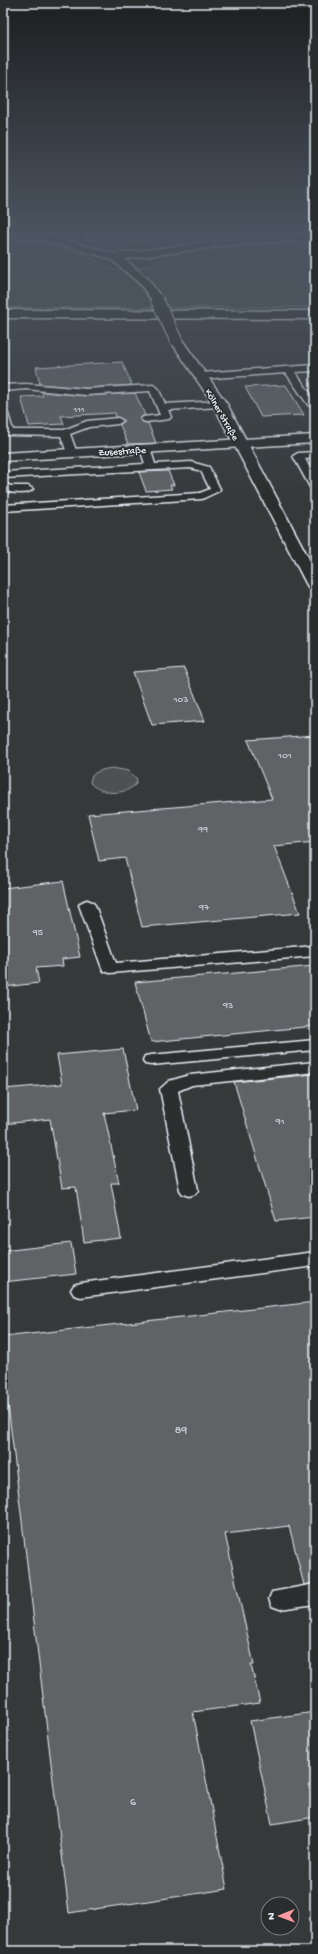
<svg xmlns="http://www.w3.org/2000/svg" width="318" height="1954" font-family="'Gochi Hand',sans-serif">
	<style>
		.green { fill: #4d5152; stroke: #9aa1a5 }
		.building { fill: #5f6365; stroke: #e8f1f8 }
		.lines { fill: none; stroke-linecap: round; stroke-linejoin: round }
		.lane-casing { stroke: #e8f1f8; stroke-width: 3 }
		.street-casing { stroke: #e8f1f8; stroke-width: 3 }
		.secondary-casing { stroke: #e8f1f8; stroke-width: 3 }
		.highway-casing { stroke: #e8f1f8; stroke-width: 3 }
		.lane { fill: #2a2d2e; fill-rule: evenodd }
		.street { fill: #2a2d2e; fill-rule: evenodd }
		.secondary { fill: #2a2d2e; fill-rule: evenodd }
		.highway { fill: #2a2d2e; fill-rule: evenodd }
		.secondary-bridge-casing { stroke: #e8f1f8; stroke-width: 14; stroke-linecap: butt }
		.secondary-bridge { stroke: #2a2d2e; stroke-width: 12 }
		.labels { text-anchor: middle; stroke-width: 3.5; stroke-linejoin: round; paint-order: stroke }
		.far-number-label { font-size: 9px; fill: #c6ced3 }
		.far-street-label { font-size: 10px; fill: #e8f1f8; stroke: #2a2d2e }
		.number-label { font-size: 10px; fill: #c6ced3 }
		.near-number-label { font-size: 12px; fill: #c6ced3 }
	</style>
	<rect width="100%" height="100%" fill="#35393a"/>
	<filter id="ink" filterUnits="userSpaceOnUse"><feTurbulence type="fractalNoise" baseFrequency=".025" numOctaves="2"/><feDisplacementMap in="SourceGraphic" scale="8" xChannelSelector="R" yChannelSelector="G"/><feConvolveMatrix kernelMatrix="1 2 1 2 8 2 1 2 1" color-interpolation-filters="sRGB"/></filter>
	<g filter="url(#ink)">
		<g class="green">
			<path d="M101 233H151L155 241 115 245 83 239Z"/>
			<path d="M3 237 49 244 86 255 114 270 154 265 168 255 221 246 315 239V307L3 308Z"/>
			<path d="M112 768 129 771 137 779 136 784C124 796 102 795 90 783 90 771 102 770 112 768Z"/>
		</g>
		<g class="building">
			<path d="M122 362 132 385 86 388 40 384 36 367Z"/>
			<path d="M286 385 304 415 261 417 245 387Z"/>
			<path d="M42 392 86 396 135 393 145 415 140 418V420L148 423 156 443 128 444 120 425 124 420 116 417 115 413 61 416 64 424 29 426 21 397 43 396Z"/>
			<path d="M168 471 174 485H170L172 489 146 491 139 472Z"/>
			<path d="M184 668 205 721 152 725 133 672Z"/>
			<path d="M315 735V842L274 846 300 913 142 927 125 858 99 861 88 814 272 799 248 740Z"/>
			<path d="M63 881 80 957 62 959 63 966 36 968 39 983 3 987V888Z"/>
			<path d="M315 966V1026L151 1042 135 982Z"/>
			<path d="M123 1049 136 1110 104 1113 119 1183H111L121 1238 84 1242 76 1187 62 1188 50 1119 3 1124V1089L62 1084 57 1055Z"/>
			<path d="M315 1074V1217L276 1221 234 1082Z"/>
			<path d="M71 1243 76 1274 3 1282V1251Z"/>
			<path d="M315 1302V1583L304 1585 289 1526 225 1534 254 1665H251L260 1703 193 1712 227 1889 69 1913 8 1405 3 1406V1337Z"/>
			<path d="M315 1712V1817L272 1824 250 1721Z"/>
		</g>
		<g class="lines">
			<g class="lane-casing">
				<g id="lane">
					<path d="M315 365V371L295 372 315 400V406L308 405 286 373 200 379 195 376 200 373Z"/>
					<path d="M26 384 86 389 153 385 158 388 165 404 220 401 225 404 220 407 168 410 171 417 169 419 146 422 143 421 141 419 143 417 160 415 150 391 86 395 26 389 3 391V385Z"/>
					<path d="M3 411 8 414 13 430H64L87 421 118 418 123 421 118 424 89 427 70 434 77 453 72 456 67 453 61 436 6 435 3 430Z"/>
					<path d="M145 445 150 448 155 464 191 462 209 467 220 489 219 491 202 499 3 511V505L200 493 210 489 201 471 191 468 3 478V472L145 464 140 448Z"/>
					<path d="M315 452V458L305 459 315 477V490L310 487 293 456 298 453Z"/>
					<path d="M3 483 11 486H28L33 489C28 495 10 493 3 490Z"/>
					<path d="M87 900 92 902 95 905 116 963 315 946V956L110 973 104 971 102 968 79 905 82 902Z"/>
					<path d="M315 1040V1050L151 1065 145 1064 143 1060 145 1056 151 1055Z"/>
					<path d="M315 1062V1072L192 1085 178 1091 198 1190 195 1194 189 1196 183 1194 180 1190 160 1089 169 1081 190 1075Z"/>
					<path d="M315 1252V1266L81 1297 74 1295 71 1290 74 1285 81 1283Z"/>
					<path d="M315 1584V1604L280 1609 272 1606 269 1599 272 1592Z"/>
				</g>
			</g>
			<g class="street-casing">
				<path id="street" d="M315 435V443L3 461V453Z"/>
			</g>
			<g class="secondary-casing">
				<g id="secondary">
					<path d="M3 233 49 235 115 254 238 238 315 234V240L238 244 125 259 148 279 163 300 157 303 153 302 140 284 111 259 48 241 4 236Z"/>
					<path d="M176 336 180 337 227 404 315 570V590L309 588 307 585 213 404 170 340Z"/>
				</g>
			</g>
			<g class="highway-casing">
				<path id="highway" d="M3 310 315 311V319L3 318Z"/>
			</g>
			<use href="#lane" class="lane"/>
			<use href="#street" class="street"/>
			<use href="#secondary" class="secondary"/>
			<use href="#highway" class="highway"/>
			<g class="secondary-bridge-casing">
				<path id="secondary-bridge" d="M157 300 176 340"/>
			</g>
			<use href="#secondary-bridge" class="secondary-bridge"/>
		</g>
	</g>
	<linearGradient id="sky" x2="0" y2="1"><stop stop-color="#1d1f20"/><stop offset="0.46" stop-color="#4b5460"/><stop offset="1" stop-color="#4b5460" stop-opacity="0"/></linearGradient>
	<rect width="318" height="506" fill="url(#sky)"/>
	<g class="labels">
		<g class="far-number-label">
			<text x="79" y="412">111</text>
		</g>
		<g class="far-street-label">
			<text transform="translate(223 414) rotate(60)" y="4">Kölner Straße</text>
			<text transform="translate(122 450) rotate(-3)" y="4">Zusestraße</text>
		</g>
		<g class="number-label">
			<text x="181" y="702">103</text>
			<text x="285" y="758">101</text>
			<text x="203" y="832">99</text>
			<text x="204" y="910">97</text>
			<text x="38" y="935">95</text>
			<text x="228" y="1008">93</text>
			<text x="280" y="1124">91</text>
		</g>
		<g class="near-number-label">
			<text x="181" y="1433">89</text>
			<text x="133" y="1805">6</text>
		</g>
	</g>
	<rect width="318" height="1954" fill="none" stroke="#2a2d2e" stroke-width="16"/>
	<rect x="8" y="8" width="302" height="1938" fill="none" stroke="#e8f1f8" stroke-width="1.5" filter="url(#ink)"/>
	<g transform="translate(280 1916) rotate(269)"><circle r="19" fill="#2a2d2e" stroke="#767b7f"/>
	<path d="M0-3L7 15L0 10L-7 15Z" fill="#ff9aa2"/>
	<text y="-6" font-size="11" font-weight="bold" text-anchor="middle" fill="#e8f1f8">N</text>
	</g>
</svg>
